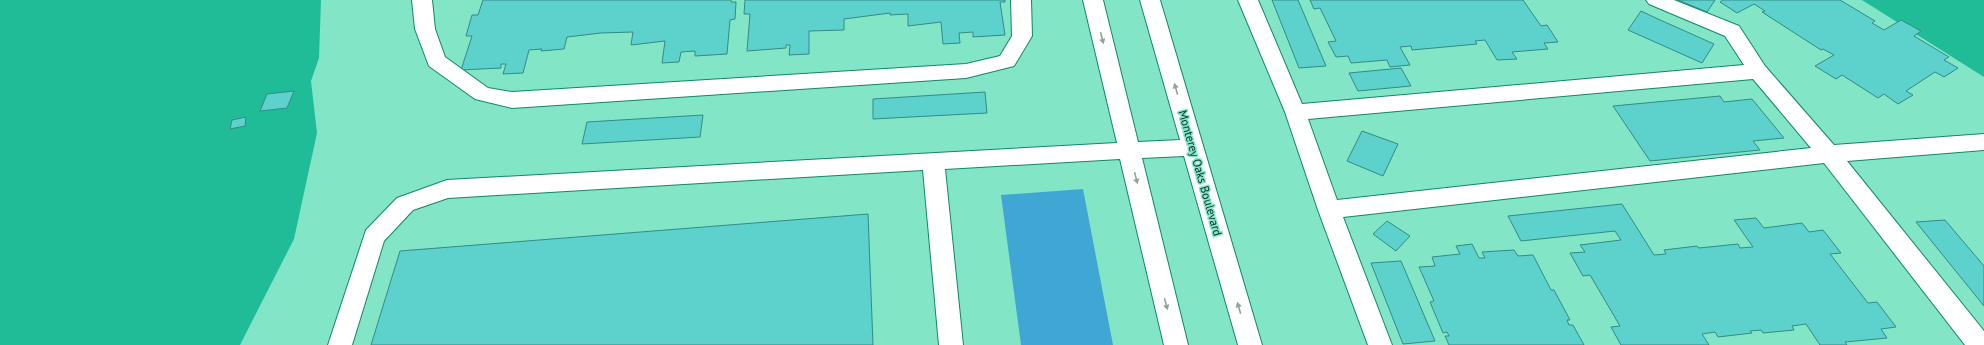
<svg xmlns="http://www.w3.org/2000/svg" width="1984" height="345" font-family="'PT Sans',sans-serif">
	<style>
		.green { fill: #20bc97 }
		.water { fill: #40a6d3 }
		.building { fill: #5dd1cb; stroke: #328b87 }
		.lines { fill: none; stroke-linecap: round; stroke-linejoin: round }
		.minor-casing { stroke: #11866a; stroke-width: 2 }
		.minor { fill: #fff; fill-rule: evenodd }
		.oneway { fill: #8fa49e }
		.labels { text-anchor: middle; stroke-width: 3; stroke-linejoin: round; paint-order: stroke }
		.street-label { font-size: 12px; fill: #073428; stroke: #82e6c6 }
	</style>
	<rect width="100%" height="100%" fill="#82e6c6"/>
	<g class="green">
		<path d="M0 0H321L319 58 311 81 317 133 294 239 240 345H0Z"/>
		<path d="M1862 0H1984V77Z"/>
	</g>
	<path class="water" d="M1083 189 1113 345H1021L1001 195Z"/>
	<g class="building">
		<path d="M483 0H731V2H736L735 19 730 20 727 54 695 56V51L681 52 679 62 662 63 665 41 631 45 633 32 601 33 567 37 564 49 541 51 542 49 529 50 523 73 503 74 506 64H501V68L461 70 472 36H466L472 15H478Z"/>
		<path d="M745 0H1005V2H1000L1005 35 973 37V32L959 33 960 43 943 44 941 22 908 26V14L890 15V13L844 19V30L809 31V54L789 55 790 45H786V48L747 51 750 14H744Z"/>
		<path d="M1272 0H1298L1326 66 1299 68Z"/>
		<path d="M1310 0H1523L1541 26 1547 25 1558 42 1544 43 1548 49 1512 52 1517 59 1497 60 1485 40 1475 41 1477 44 1412 50 1411 46 1400 47 1410 65 1390 67 1387 60 1351 63 1348 56 1336 57 1328 42 1336 41 1320 8 1314 9Z"/>
		<path d="M1678 0H1715L1707 12Z"/>
		<path d="M1723 0H1840L1875 21 1872 23 1884 30 1901 20 1921 31 1914 36 1949 57 1944 60 1958 68 1944 77 1935 72 1906 91 1913 95 1898 104 1884 94 1878 98 1842 75 1836 79 1815 66 1834 55 1823 49 1821 50 1762 12 1765 11 1754 4 1737 13 1720 2Z"/>
		<path d="M1641 11 1658 19 1714 44 1702 63 1628 30Z"/>
		<path d="M1401 68 1411 86 1358 91 1349 73Z"/>
		<path d="M294 91 287 108 260 111 267 94Z"/>
		<path d="M985 92 987 113 873 119V99Z"/>
		<path d="M1720 96 1724 102 1752 99 1784 138 1753 141 1760 150 1650 161 1613 106Z"/>
		<path d="M703 115 700 137 582 144 587 122Z"/>
		<path d="M246 117 245 126 230 129 232 120Z"/>
		<path d="M1362 131 1398 144 1383 176 1347 161Z"/>
		<path d="M1622 204 1654 255 1666 254 1664 250 1697 246 1699 248 1738 244 1740 248 1753 247 1734 220 1756 218 1764 228 1802 223 1809 232 1823 230 1841 253 1830 254 1868 303 1877 302 1896 327 1881 329 1887 338 1845 342 1847 345H1820L1806 324 1792 326 1794 330 1763 333 1761 330 1750 331 1752 333 1718 337 1715 332 1702 334 1709 345H1621L1611 327 1620 326 1590 275 1583 276 1570 253 1585 252 1580 245 1621 240 1615 231 1521 241 1508 216Z"/>
		<path d="M868 214 873 345H371L400 251Z"/>
		<path d="M1945 220 1984 266V306L1916 222Z"/>
		<path d="M1387 221 1410 236 1396 251 1373 234Z"/>
		<path d="M1472 244 1479 258H1485L1482 252 1514 250 1518 256 1533 255 1551 290H1554L1570 320H1567L1569 325H1573L1584 345H1449L1445 336H1449L1447 332 1443 333 1430 302 1434 301 1419 267 1435 266 1432 257 1460 254 1456 246Z"/>
		<path d="M1401 261 1435 341 1403 344 1371 263Z"/>
	</g>
	<g class="lines">
		<g class="minor-casing">
			<g id="minor">
				<path d="M412 0H432L435 29 445 57 488 88 512 92 966 64 1000 56 1012 36 1011 0H1031L1032 36 1014 66 966 78 512 108 475 99 429 66 415 29Z"/>
				<path d="M1083 0H1103L1138 142 1180 140 1140 0H1160L1262 345H1238L1184 156 1142 158 1188 345H1164L1120 159 945 169 963 345H939L923 170 448 198 413 210 384 241 352 345H328L366 230 397 198 447 180 1117 143Z"/>
				<path d="M1238 0H1258L1302 104 1744 65 1725 36 1649 4 1646 0H1674L1739 26 1765 66 1834 145 1984 134V150L1847 161 1984 331V345H1965L1824 163 1343 217 1392 345H1368L1318 210 1285 112ZM1753 79 1811 148 1337 200 1308 119Z"/>
			</g>
		</g>
		<use href="#minor" class="minor"/>
	</g>
	<defs><path id="oneway-solid" d="M-6-.8H1V-3.2L6.5 0L1 3.2V.8H-6Z"/></defs>
	<g class="oneway">
		<use href="#oneway-solid" transform="translate(1102 38) rotate(76)"/>
		<use href="#oneway-solid" transform="translate(1176 89) rotate(-106)"/>
		<use href="#oneway-solid" transform="translate(1136 178) rotate(76)"/>
		<use href="#oneway-solid" transform="translate(1166 304) rotate(76)"/>
		<use href="#oneway-solid" transform="translate(1239 308) rotate(-106)"/>
	</g>
	<g class="labels">
		<g class="street-label">
			<text transform="translate(1200 173) rotate(74)" y="4">Monterey Oaks Boulevard</text>
		</g>
	</g>
</svg>
